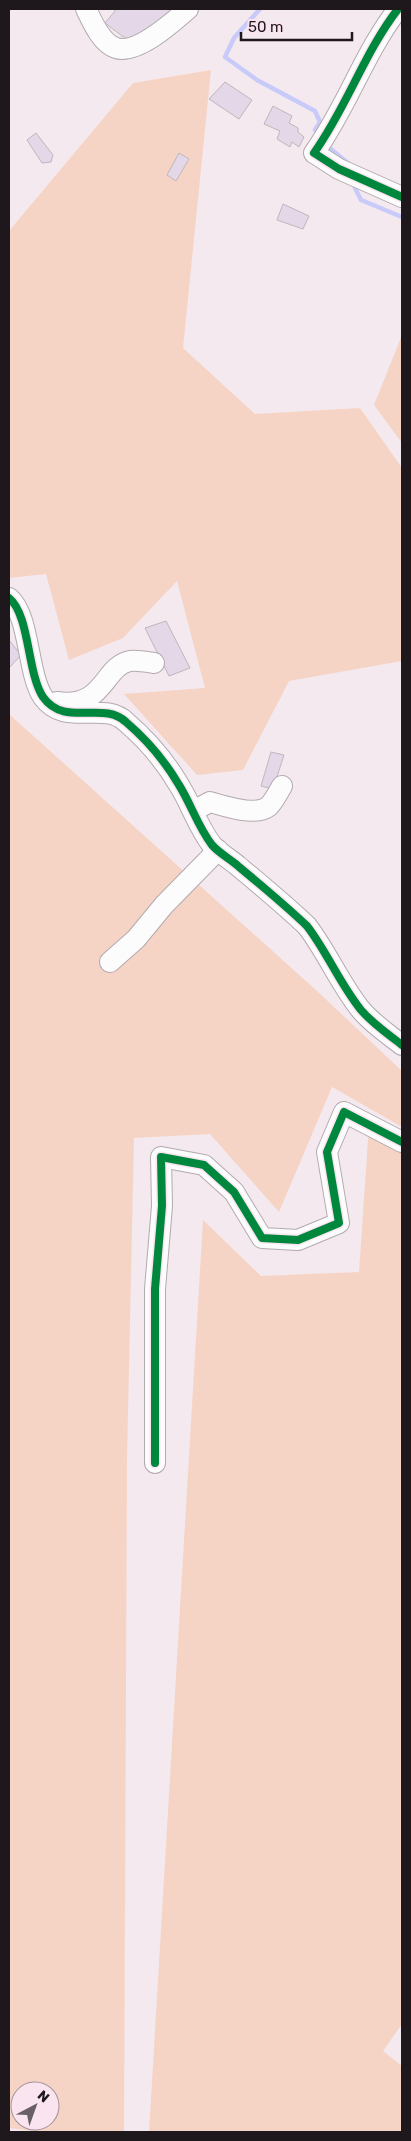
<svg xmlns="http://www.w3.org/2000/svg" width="411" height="2141" font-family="Rubik,sans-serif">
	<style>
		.green { fill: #f6d4c5; fill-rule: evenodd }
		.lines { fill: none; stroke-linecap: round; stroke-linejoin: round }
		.stream { stroke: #c8cbf9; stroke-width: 4.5 }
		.building { fill: #e4d7e8; stroke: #beb7bc }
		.minor-casing { stroke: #b3aaaf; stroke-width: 22 }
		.minor { stroke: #fdfcfd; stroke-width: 20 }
		.cycleway-casing { stroke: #f9e4ef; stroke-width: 11 }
		.cycleway { stroke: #00873e; stroke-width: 8 }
	</style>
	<rect width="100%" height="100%" fill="#f4e9ef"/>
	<g class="green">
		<path d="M211 70 183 348 255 414 360 408 402 468V661L289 681 243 770 197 775 124 694 205 688 177 581 123 638 69 660 46 574 9 578V231L133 83Z"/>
		<path d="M402 335V443L374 405Z"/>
		<path d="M9 714 317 991 402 1071V1127L332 1087 279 1212 210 1134 134 1138 127 1459 124 2132H41L9 2128ZM20 2091H50V2121H20Z"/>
		<path d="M369 1125 402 1150V2024L383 2051 402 2066V2132H149L203 1220 261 1276 359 1272Z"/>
	</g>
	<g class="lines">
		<g class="stream">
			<path d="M260 9 234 38 225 57 257 80 315 111 320 122 315 130 320 137"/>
			<path d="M326 145 349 164"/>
			<path d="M355 183V188L361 200 402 217"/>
		</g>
	</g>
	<g class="building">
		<path d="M114 9H178L136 43 122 36 105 23 115 11Z"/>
		<path d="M225 82 252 100 239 119 209 99Z"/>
		<path d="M273 106 292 116 289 123 298 128V132L304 137 299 147 292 142 290 147 277 139 280 131 264 124Z"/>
		<path d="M36 133 53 155 51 162 42 163 27 140Z"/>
		<path d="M179 153 189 159 176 181 167 175Z"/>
		<path d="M283 204 309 216 303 229 277 220Z"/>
		<path d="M166 621 190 668 169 676 145 628Z"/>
		<path d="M9 640 21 655 9 668Z"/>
		<path d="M271 752 284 755 273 789 261 786Z"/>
	</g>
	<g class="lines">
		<g class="minor-casing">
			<g id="minor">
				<path d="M86 9C92 21 101 43 116 48 137 55 173 22 188 9"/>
				<path d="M398 9C364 53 347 107 314 153L339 169 402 197"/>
				<path d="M9 598C30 615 27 673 43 697 65 728 103 700 126 722 147 740 165 761 179 785 191 804 198 827 212 845 219 853 230 859 238 866 262 886 285 905 307 926 327 952 340 984 361 1010 373 1024 388 1034 402 1045"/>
				<path d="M57 702C105 709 103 666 130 661 137 660 147 662 154 663"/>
				<path d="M193 811 210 802C224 806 256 817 269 806 274 801 278 793 282 786"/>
				<path d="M110 962 136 939 164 905 218 850"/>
				<path d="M155 1463V1289L162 1206 161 1157 204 1165 234 1192 262 1238 298 1240 339 1223 327 1152 344 1112 402 1142"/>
			</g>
		</g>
		<use href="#minor" class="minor"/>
		<g class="cycleway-casing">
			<g id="cycleway">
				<path d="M398 9C364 53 347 107 314 153L339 169 402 197"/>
				<path d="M9 598C30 615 27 673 43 697 65 728 103 700 126 722 147 740 165 761 179 785 191 804 198 827 212 845 219 853 230 859 238 866 262 886 285 905 307 926 327 952 340 984 361 1010 373 1024 388 1034 402 1045"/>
				<path d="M155 1463V1289L162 1206 161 1157 204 1165 234 1192 262 1238 298 1240 339 1223 327 1152 344 1112 402 1142"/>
			</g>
		</g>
		<use href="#cycleway" class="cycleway"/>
	</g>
	<rect width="411" height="2141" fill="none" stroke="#1e171b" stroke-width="20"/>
	<g transform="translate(35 2106) rotate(41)"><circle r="24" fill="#f9e4ef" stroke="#a1929a"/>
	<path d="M0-4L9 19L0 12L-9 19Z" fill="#696065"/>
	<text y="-8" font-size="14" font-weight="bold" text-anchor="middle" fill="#1e171b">N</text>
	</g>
	<path d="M241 32v8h111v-8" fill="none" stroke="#1e171b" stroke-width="2.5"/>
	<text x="248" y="32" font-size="15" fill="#1e171b" stroke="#f9e4ef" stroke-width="4" paint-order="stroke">50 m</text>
</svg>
